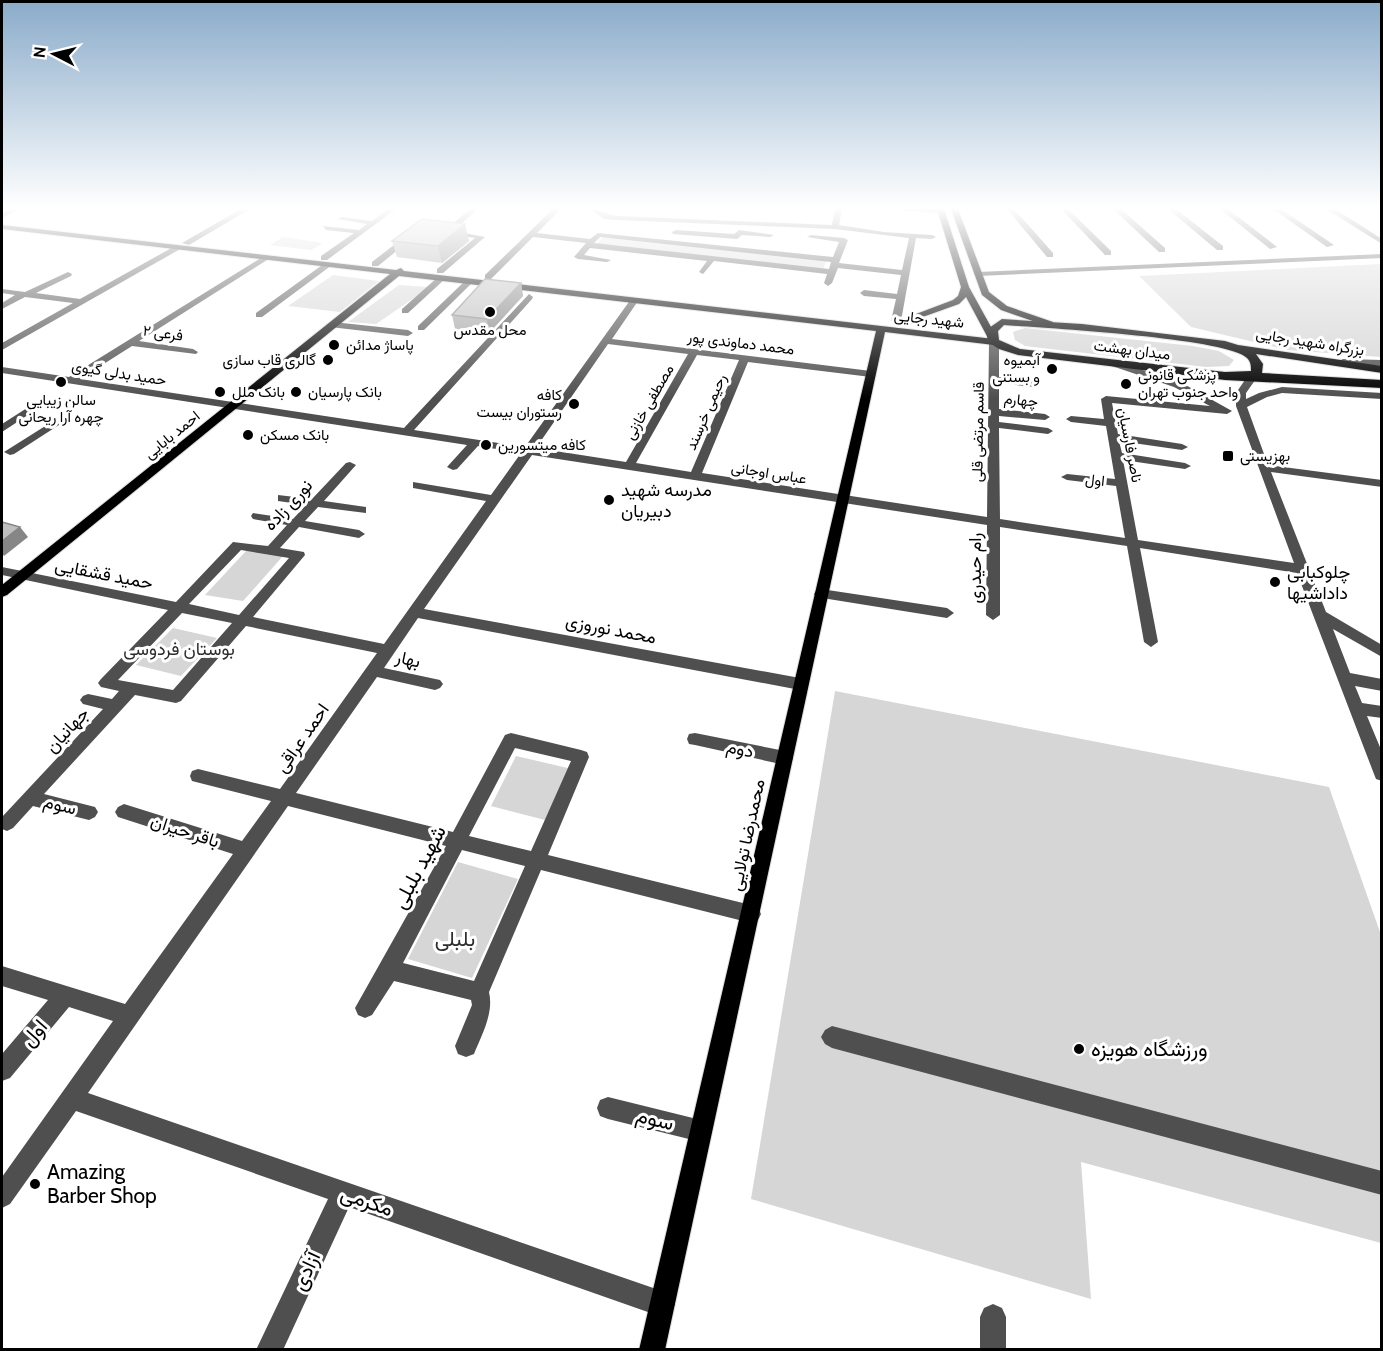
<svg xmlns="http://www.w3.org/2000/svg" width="1383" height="1351" font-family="Cabin,Vazirmatn,sans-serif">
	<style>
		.green { fill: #d6d6d6 }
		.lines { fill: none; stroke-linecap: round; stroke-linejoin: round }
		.major-casing { stroke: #dbdbdb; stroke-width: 2 }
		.highway-casing { stroke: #dbdbdb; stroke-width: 2 }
		.minor { fill: #4f4f4f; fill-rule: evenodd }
		.major { fill: #000; fill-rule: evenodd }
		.highway { fill: #000; fill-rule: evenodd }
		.wall { fill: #a4a4a4 }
		.shaded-wall { fill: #868686 }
		.building { fill: #bfbfbf; stroke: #868686; stroke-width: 1.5 }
		.poi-dot { fill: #000; stroke: #fff; stroke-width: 2 }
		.labels { text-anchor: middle; stroke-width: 6; stroke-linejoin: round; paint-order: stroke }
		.far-street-label { font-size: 15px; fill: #000; stroke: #fff }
		.far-poi-label { font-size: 15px; fill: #000; stroke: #fff; text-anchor: start }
		.poi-label { font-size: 18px; fill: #000; stroke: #fff; text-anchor: start }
		.street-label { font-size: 18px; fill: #000; stroke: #fff }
		.park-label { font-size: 18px; fill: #2d2d2d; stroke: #fff }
		.near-street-label { font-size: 21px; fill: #000; stroke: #fff }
		.near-park-label { font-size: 21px; fill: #2d2d2d; stroke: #fff }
		.near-poi-label { font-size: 21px; fill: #000; stroke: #fff; text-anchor: start }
	</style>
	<rect width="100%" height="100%" fill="#fff"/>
	<g class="green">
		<path d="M604 236 827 260 823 269 597 244Z"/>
		<path d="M283 237 323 243 311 250 270 245Z"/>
		<path d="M1381 264V357L1288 350 1191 327 1139 276Z"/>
		<path d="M333 275 379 281 340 312 288 306Z"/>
		<path d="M399 285 430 287 376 324 348 322Z"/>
		<path d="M1025 328 1193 346 1219 351 1234 360 1229 366 1206 367 1042 348 1025 346 1015 340 1013 332Z"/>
		<path d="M247 550 283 556 243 601 205 595Z"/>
		<path d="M173 628 217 638 181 676 136 665Z"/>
		<path d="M835 691 1329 787 1381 935V1243L1081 1162 1091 1299 751 1199Z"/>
		<path d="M516 756 572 769 549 821 491 806Z"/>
		<path d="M458 862 518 879 472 978 408 959Z"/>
	</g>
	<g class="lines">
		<g class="major-casing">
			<g id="major">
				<path d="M937 209H944L969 287 996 336 994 338H988L966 297 959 304 903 324 895 322 953 300 958 296 961 287Z"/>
				<path d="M951 209H958L989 292 1007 306 1053 322V326H1047L1001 310 982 295Z"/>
				<path d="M2 225 396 270 401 268 404 271 994 339 999 342 994 345 885 332 665 1350H639L876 331 399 276 7 595 2 597V585L390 274 2 229Z"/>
			</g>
		</g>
		<g class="highway-casing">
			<path id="highway" d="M1002 319 1082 324 1225 341 1238 345 1382 366V373L1256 354 1263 364 1262 373 1382 380V388L1225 380 1018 355 999 349 988 342 986 330ZM1004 325C1043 328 1227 338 1247 358 1251 362 1251 366 1251 371L1225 372 1020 349 999 340 998 331Z"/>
		</g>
		<g class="minor">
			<path d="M10 209H19L2 218V213Z"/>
			<path d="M241 209H250L189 245 182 243Z"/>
			<path d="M388 209H396L327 260H321V256L354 233 326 230 323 226 359 230 367 224 338 219 342 217 372 221Z"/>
			<path d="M470 209H478L453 231 485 237 443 273H437V269L475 238 442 233Z"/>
			<path d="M553 209H561L537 233 590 239 598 233 833 257 839 242 807 237 811 235 844 238 848 240 839 263 902 270 909 238 835 229 618 220 604 219 590 209C600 209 607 215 618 216L832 225 835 209H842L839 225 884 232 932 235 936 237 932 239 916 238 901 321 896 324 891 321 896 299 864 296 860 293 864 290 897 294 901 275 838 268 832 283 828 286 824 283 827 274 714 261 703 274 699 272 707 261 590 248 584 255 611 260 607 262 578 259 574 257 586 243 533 237 491 279H485V275ZM600 237 831 262 829 269 594 243Z"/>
			<path d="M894 209H935L945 212 941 214Z"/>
			<path d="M1007 209H1014L1053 253V257H1047Z"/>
			<path d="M1061 209H1068L1111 251V255H1105Z"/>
			<path d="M1113 209H1121L1165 248V252H1159Z"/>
			<path d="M1168 209H1176L1223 246V250H1217Z"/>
			<path d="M1220 209H1228L1277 247 1270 249Z"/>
			<path d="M1273 209H1281L1334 245 1327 247Z"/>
			<path d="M1326 209H1335L1382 239V244Z"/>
			<path d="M676 230 734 234 739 230 774 235 770 237 742 235 737 239 673 234 672 232Z"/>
			<path d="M408 234 415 236 378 266H372V262Z"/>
			<path d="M175 246 182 248 2 350V343L73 303 25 297 2 309V303L15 295 2 293V289L25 292 68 272 72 274 71 276 36 293 80 299Z"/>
			<path d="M1382 254V258L978 276 974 274 978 272Z"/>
			<path d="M264 256 268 258 267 260 139 341 193 349 198 352 196 354 132 346 80 379 404 428 529 294 533 297 532 299 414 430 525 447 631 299 634 298 638 301 612 339 871 371 876 374 871 377 748 362 702 473 987 517 989 342 994 339 999 342V377L1035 381 1040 384 1035 387 999 383V409L1045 414 1050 417 1045 420 999 416V422L1048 428 1053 431 1048 434 999 428 1000 519 1125 538 1116 486 1067 480 1061 477 1067 474 1115 479 1106 426 1071 422 1066 419 1071 416 1104 419 1101 399 1106 396 1210 406 1174 387 1109 365V361L1112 360 1182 383 1232 411 1227 414 1112 403 1118 434 1182 444 1188 447 1182 450 1119 441 1122 453 1185 463 1191 466 1185 469 1123 460 1138 540 1294 563 1236 406V393L1249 374 1253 373 1258 376 1246 393V399L1259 393 1282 387 1382 393V399L1282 393 1267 397 1247 407 1268 465 1382 480V487L1271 472 1326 612 1382 645V657L1333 629 1350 673 1382 679V691L1355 686 1362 703 1382 706V718L1367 716 1382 752V781L1376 779 1374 774 1297 573 1140 548 1158 642 1151 647 1144 642 1127 546 1000 527V615L993 620 986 615 987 525 532 455 424 609 800 678 805 680 808 684 805 688 800 690 418 618 384 668 440 680 443 684 440 688 435 690 377 677 296 793 453 832 505 735 511 733 581 750 587 752 589 757 548 855 751 905 758 908 761 914 758 920 751 923 541 870 489 992C494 1013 482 1034 474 1054L466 1057 458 1054 455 1046 472 1005 471 1000 394 981 372 1015 365 1018 358 1015 355 1008 446 846 288 806 88 1093 662 1291 671 1295 675 1304 671 1313 662 1317 349 1207 283 1350H256L328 1199 76 1111 10 1204 2 1208V1177L113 1021 69 1007 10 1078 2 1081V1054L48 1000 2 986V966L125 1004 233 854 118 817 115 812 118 807 124 804 242 841 271 801 192 781 190 776 192 771 198 769 280 789 377 653 246 626 181 701 176 703 135 695 44 794 95 807 98 812 95 817 89 820 33 806 13 828 7 831 2 829V817L103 709 83 704 80 700 83 696 88 694 112 699 119 691 101 687 98 683 101 679 168 610 2 575V567L176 602 233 542 268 546 287 525 253 519 251 516 253 513 293 519 306 505 278 501V495L312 499 346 463 350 462 356 465 324 501 366 507V513L318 507 305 521 359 530 365 534 359 538 299 527 280 548 304 552 305 555 253 617 384 644 486 501 413 488V482L491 495 521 453 478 446 457 469 453 470 447 467 467 445 2 373V367L69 377ZM608 344 688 354 626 462 536 448ZM697 355 739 360 691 472 636 463ZM241 550 289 558 239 615 189 604ZM182 613 232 623 173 690 118 680ZM515 748 571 761 531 851 469 836ZM462 850 525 866 474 981 403 963Z"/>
			<path d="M325 263 332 265 262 317H256V313Z"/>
			<path d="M438 277 445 279 408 313H402V309Z"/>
			<path d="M466 280 473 282 424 330H418V326Z"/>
			<path d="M333 322 408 330 413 333 408 336 330 327V323Z"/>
			<path d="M1343 359 1382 360V366L1340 364 1338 362Z"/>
			<path d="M27 408 31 409V413L2 432V424Z"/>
			<path d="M58 418 62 419V423L14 454 10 455 4 452Z"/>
			<path d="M821 589 947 608 954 613 947 618 816 597 814 594 816 591Z"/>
			<path d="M695 733 785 751 791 753 793 758 791 763 785 765 695 745 689 744 687 739 689 734Z"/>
			<path d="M832 1026 1382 1171V1195L832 1048 825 1044 821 1037 825 1030Z"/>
			<path d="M608 1097 701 1120 709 1123 712 1131 709 1139 701 1142 608 1119 600 1116 597 1108 600 1100Z"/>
			<path d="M993 1304 1002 1308 1006 1317V1350H980V1317L984 1308Z"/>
		</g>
		<use href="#major" class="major"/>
		<use href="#highway" class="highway"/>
	</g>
	<g class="wall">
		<path d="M392 241H469L442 263 397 257Z"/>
		<path d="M521 283 523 296 489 333 455 329 452 315Z"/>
	</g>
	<g class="shaded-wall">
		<path d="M465 224 469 241 442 263 438 246Z"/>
		<path d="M521 283 523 296 489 333 487 319Z"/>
		<path d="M20 527 28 537 4 556 2 553V541Z"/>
	</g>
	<g class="building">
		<path d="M422 219 465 224 438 246 392 241Z"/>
		<path d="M485 279 521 283 487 319 452 315Z"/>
		<path d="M2 522 20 527 2 541Z"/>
	</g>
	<linearGradient id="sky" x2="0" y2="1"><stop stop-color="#8aabca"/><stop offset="0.52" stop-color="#fff"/><stop offset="1" stop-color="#fff" stop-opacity="0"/></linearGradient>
	<rect width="1383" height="399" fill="url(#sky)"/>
	<g class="poi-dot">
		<circle cx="490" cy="312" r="6"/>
		<circle cx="334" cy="345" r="6"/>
		<circle cx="328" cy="360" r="6"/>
		<circle cx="1052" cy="369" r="6"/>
		<circle cx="61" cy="382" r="6"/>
		<circle cx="1126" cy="384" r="6"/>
		<circle cx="220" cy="392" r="6"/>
		<circle cx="296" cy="392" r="6"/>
		<circle cx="574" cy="404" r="6"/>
		<circle cx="248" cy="435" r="6"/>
		<circle cx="486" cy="445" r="6"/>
		<rect x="1222" y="450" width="12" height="12" rx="3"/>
		<circle cx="609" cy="500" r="6"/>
		<circle cx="1275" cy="582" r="6"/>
		<circle cx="1079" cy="1049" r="6"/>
		<circle cx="35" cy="1184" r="6"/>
	</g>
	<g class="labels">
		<g class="far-street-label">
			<text transform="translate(929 319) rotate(6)" y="5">شهید رجایی</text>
			<text transform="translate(163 333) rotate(8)" y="5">فرعی ۲</text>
			<text transform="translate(1310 342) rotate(9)" y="5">بزرگراه شهید رجایی</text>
			<text transform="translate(741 343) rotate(7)" y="5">محمد دماوندی پور</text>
			<text transform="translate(1132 350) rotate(7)" y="5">میدان بهشت</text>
			<text transform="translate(119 373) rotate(9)" y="5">حمید بدلی گیوی</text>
			<text transform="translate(1021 400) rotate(6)" y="5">چهارم</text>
			<text transform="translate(649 402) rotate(-60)" y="5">مصطفی خازنی</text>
			<text transform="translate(706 412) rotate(-67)" y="5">رحیمی خرسند</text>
			<text transform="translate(978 432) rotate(-89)" y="5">قاسم مرتضی قلی</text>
			<text transform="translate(172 435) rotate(-39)" y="5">احمد بابایی</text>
			<text transform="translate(1130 445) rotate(79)" y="5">ناصر فارسیان</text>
			<text transform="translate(769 473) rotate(9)" y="5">عباس اوجانی</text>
			<text transform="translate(1095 480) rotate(6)" y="5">اول</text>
		</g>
		<g class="far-poi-label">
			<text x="490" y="335" text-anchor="middle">محل مقدس</text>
			<text x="346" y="350">پاساژ مدائن</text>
			<text x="316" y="365" text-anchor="end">گالری قاب سازی</text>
			<text x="1040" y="365" text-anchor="end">آبمیوه<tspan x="1040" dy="17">و بستنی</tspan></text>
			<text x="1138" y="380">پزشکی قانونی<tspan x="1138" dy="17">واحد جنوب تهران</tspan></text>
			<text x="232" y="397">بانک ملل</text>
			<text x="308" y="397">بانک پارسیان</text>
			<text x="562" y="400" text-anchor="end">کافه<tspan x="562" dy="17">رستوران بیست</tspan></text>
			<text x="61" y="405" text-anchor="middle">سالن زیبایی<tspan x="61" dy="17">چهره آرا ریحانی</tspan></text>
			<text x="260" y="440">بانک مسکن</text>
			<text x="498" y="450">کافه میتسورین</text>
			<text x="1240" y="461">بهزیستی</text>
		</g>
		<g class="poi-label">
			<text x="621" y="496">مدرسه شهید<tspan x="621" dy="21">دبیریان</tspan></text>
			<text x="1287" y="578">چلوکبابی<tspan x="1287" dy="21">داداشیها</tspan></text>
		</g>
		<g class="street-label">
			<text transform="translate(288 505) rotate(-47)" y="6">نوری زاده</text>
			<text transform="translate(975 568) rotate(-90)" y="6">رام حیدری</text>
			<text transform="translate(104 574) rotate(11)" y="6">حمید قشقایی</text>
			<text transform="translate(611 629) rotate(11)" y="6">محمد نوروزی</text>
			<text transform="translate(408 659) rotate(12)" y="6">بهار</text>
			<text transform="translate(67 730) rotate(-47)" y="6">جهانیان</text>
			<text transform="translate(302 738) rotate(-55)" y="6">احمد عراقی</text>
			<text transform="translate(740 749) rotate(12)" y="6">دوم</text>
			<text transform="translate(60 805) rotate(14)" y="6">سوم</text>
			<text transform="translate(185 831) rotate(18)" y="6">باقر حیران</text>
			<text transform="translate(747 835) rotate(-78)" y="6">محمدرضا تولایی</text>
		</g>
		<g class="park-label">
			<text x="179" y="655">بوستان فردوسی</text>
		</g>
		<g class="near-street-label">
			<text transform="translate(419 867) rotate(-62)" y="7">شهید بلبلی</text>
			<text transform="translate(34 1033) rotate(-49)" y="7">اول</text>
			<text transform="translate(655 1119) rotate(14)" y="7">سوم</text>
			<text transform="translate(367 1201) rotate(19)" y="7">مکرمی</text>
			<text transform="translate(306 1271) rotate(-65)" y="7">آزادی</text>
		</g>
		<g class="near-park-label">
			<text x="455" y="946">بلبلی</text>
		</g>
		<g class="near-poi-label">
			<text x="1091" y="1056">ورزشگاه هویزه</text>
			<text x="47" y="1179">Amazing<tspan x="47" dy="24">Barber Shop</tspan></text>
		</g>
	</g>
	<rect width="1383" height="1351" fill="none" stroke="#000000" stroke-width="6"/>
	<g transform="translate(54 54) rotate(277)" stroke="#ffffff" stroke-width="4.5" paint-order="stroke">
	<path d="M0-4.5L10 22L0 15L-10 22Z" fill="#000000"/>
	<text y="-9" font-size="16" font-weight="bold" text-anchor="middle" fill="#000000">N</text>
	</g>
</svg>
